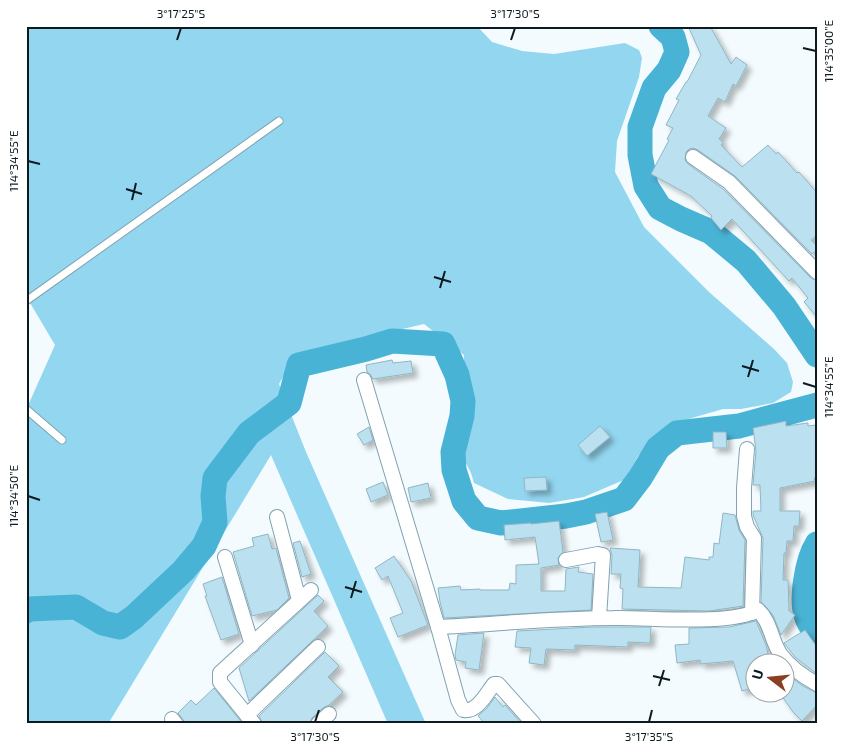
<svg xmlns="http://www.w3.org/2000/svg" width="843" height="750" font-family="'Exo 2',sans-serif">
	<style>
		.green { fill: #93d6ef }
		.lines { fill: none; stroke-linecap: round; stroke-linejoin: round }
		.river { stroke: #49b3d5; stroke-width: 25 }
		.building { fill: #bbe0ef; stroke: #91b5c3; filter: url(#shadow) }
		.service-casing { stroke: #7fa3b1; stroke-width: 9 }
		.minor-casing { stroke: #7fa3b1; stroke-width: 16 }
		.service { stroke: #fff; stroke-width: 7 }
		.minor { stroke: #fff; stroke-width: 14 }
		.ticks { fill: none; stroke: #0d1b20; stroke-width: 2 }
		.neatline { fill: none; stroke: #0d1b20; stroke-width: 2 }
		.ticks-label { font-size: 12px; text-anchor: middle; fill: #0d1b20 }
	</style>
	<defs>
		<filter id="shadow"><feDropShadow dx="4.5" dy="4.5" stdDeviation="2.5" flood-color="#0004"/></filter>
	</defs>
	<rect width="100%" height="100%" fill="#f3fbfe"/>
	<path class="green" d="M26 26H477L492 42 522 51 554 54 625 43 639 50 642 58 639 77 617 141 615 172 644 227 709 292 774 349 787 363 793 382 791 392 773 403 741 409H723L671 424 638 456 626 479 584 497 549 503 508 499 474 483 471 473 463 457 464 355 424 324 296 354 279 384 306 452 426 724H388L271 455 108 724H26V410L55 345 26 296Z"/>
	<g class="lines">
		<g class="river">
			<path d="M661 26 673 37 677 52 669 70 654 88 640 127V155L646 186 660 208 681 219 711 232 746 261 784 306 817 355"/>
			<path d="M817 544C807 560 800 600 807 618 809 624 814 630 817 636"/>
			<path d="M26 611 29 609 76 607 103 623 120 627 134 617 183 571 204 546 215 522 213 496 215 478 249 433 289 403 299 365 366 349 392 341 443 344 457 375 463 401 462 416 453 452 454 470 464 501 478 518 501 523 566 516 586 512 624 499 640 478 658 448 677 433 739 426 817 405"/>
		</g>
	</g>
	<g class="building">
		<path d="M688 26H710L731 64 736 57 747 65 736 86 733 84 725 102 718 98 708 116 726 128 719 139 723 142 721 145 742 167 768 145 776 154 778 152 797 173 799 172 817 193V235L811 240 817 246V250L812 254 735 176 698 150 693 148 689 149 686 152 685 160 688 164 723 189 811 278 817 281V317L804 302 808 298 792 278 789 281 732 219 721 230 711 218 712 216 691 196 651 174 669 140 667 139 673 128 666 125 679 100 676 99 686 82H687L701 55Z"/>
		<path d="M392 360 393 363 411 361 413 373 373 379 370 374 367 372 366 365Z"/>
		<path d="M786 421V426L808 423V426L817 425V478H814L815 481 780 488V511H800L799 526H794L793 541H787L786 553H784L783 580H788L789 611 795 615 781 635 773 615 761 602 763 538 753 515V511H761L760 485H753L756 451 753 428Z"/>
		<path d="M600 426 610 437 587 456 578 445Z"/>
		<path d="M369 427 373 440 364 445 357 434Z"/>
		<path d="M713 432H726L727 448H713Z"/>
		<path d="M546 477 547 490 525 491 524 478Z"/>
		<path d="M383 482 388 495 371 502 366 489Z"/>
		<path d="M428 483 431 498 411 502 408 488Z"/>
		<path d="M607 512 613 540 601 542 595 514Z"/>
		<path d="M723 513 735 515 739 530 745 540 743 606 709 611 622 609 623 589 620 588 621 574H611L612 556 610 548 640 550 638 587 681 588 685 557 709 560V557H713L714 543 719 544Z"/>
		<path d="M559 521 563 552 558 558 559 565 541 568V591H565L566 569 579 567 578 572 593 574 591 610 444 618 440 602 438 588 460 586 461 590 480 589V590H509L510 583 516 584V565L539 564 535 537 505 540 504 525 531 523V524Z"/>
		<path d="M268 534 272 549 276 548 289 598 277 610 252 616 233 552 254 546 252 538Z"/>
		<path d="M300 541 311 574 302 577 293 543Z"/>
		<path d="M394 556 411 581 428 625 398 637 390 618 403 613 388 576 382 580 375 568Z"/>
		<path d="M222 577 239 634 221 640 205 596H207L203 584Z"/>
		<path d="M318 595 324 601 314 611 328 626 249 701 239 668Z"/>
		<path d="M756 621 766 645 768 654 765 655 767 662H759L756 658V687L742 691 733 661 701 664 700 660 677 663 675 645 689 644V628L729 627Z"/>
		<path d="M592 627H651L650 643 628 642V647L575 645V650L546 649 544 665 529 663 531 648 515 647 517 631Z"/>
		<path d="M805 630 817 647V674L795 657 784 643Z"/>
		<path d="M484 633 479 670 465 668 466 662 456 660 455 655 458 635Z"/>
		<path d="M325 652 339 666 328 677 343 692 329 705 323 708 312 718 309 724H263L259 716Z"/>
		<path d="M787 674 803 686 817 693V705L802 721 793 712 779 692H786V675Z"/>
		<path d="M214 688 243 724H186L184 721 178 713 191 700 196 705Z"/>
		<path d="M495 697 503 707 505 705 522 724H485L478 716 487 708Z"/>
	</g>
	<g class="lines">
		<g class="service-casing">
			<g id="service">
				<path d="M26 301 279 121"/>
				<path d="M26 409 62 440"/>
			</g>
		</g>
		<g class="minor-casing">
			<g id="minor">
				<path d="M693 157 729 182 817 272"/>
				<path d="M364 380 438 627C496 624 555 618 614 618 648 617 730 626 758 610 771 622 771 641 781 655 790 667 804 677 817 684"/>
				<path d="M747 449 744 488V516L747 527 754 538 752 613"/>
				<path d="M277 517 299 600"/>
				<path d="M225 557 252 645"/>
				<path d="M566 560 598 554 603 555 599 618"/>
				<path d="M438 627 458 700 463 710C477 713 486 694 494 684H498L534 724"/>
				<path d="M247 715 318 647"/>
				<path d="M172 719 176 724"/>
				<path d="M254 724 220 682V673L311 590"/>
				<path d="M318 724 329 714"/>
			</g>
		</g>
		<use href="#service" class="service"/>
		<use href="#minor" class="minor"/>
	</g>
	<path class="ticks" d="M177 40 181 28M511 40 515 28M803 48 816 51M28 161 40 164M126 189 142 194M132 200 136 183M434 277 451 282M440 288 445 271M742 366 759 371M748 377 753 360M803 383 816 387M28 496 40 500M345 587 362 592M351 598 356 581M653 676 670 680M659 686 664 670M315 722 319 710M649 722 652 710"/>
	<rect width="843" height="750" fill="none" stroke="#ffffff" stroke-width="55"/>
	<g transform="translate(770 678) rotate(286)"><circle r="24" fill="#ffffff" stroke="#9ea4a6"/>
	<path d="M0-4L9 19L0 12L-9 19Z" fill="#884020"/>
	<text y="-8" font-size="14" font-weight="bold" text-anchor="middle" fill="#0d1b20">U</text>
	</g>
	<rect x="28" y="28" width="788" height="694" class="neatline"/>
	<g class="ticks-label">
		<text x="181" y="18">3°17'25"S</text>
		<text x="515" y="18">3°17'30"S</text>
		<text transform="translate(829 51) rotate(-90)" y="4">114°35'00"E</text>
		<text transform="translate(14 161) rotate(-90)" y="4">114°34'55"E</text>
		<text transform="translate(829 387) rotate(-90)" y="4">114°34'55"E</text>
		<text transform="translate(14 496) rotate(-90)" y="4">114°34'50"E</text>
		<text x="315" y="741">3°17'30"S</text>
		<text x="649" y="741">3°17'35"S</text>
	</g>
</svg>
